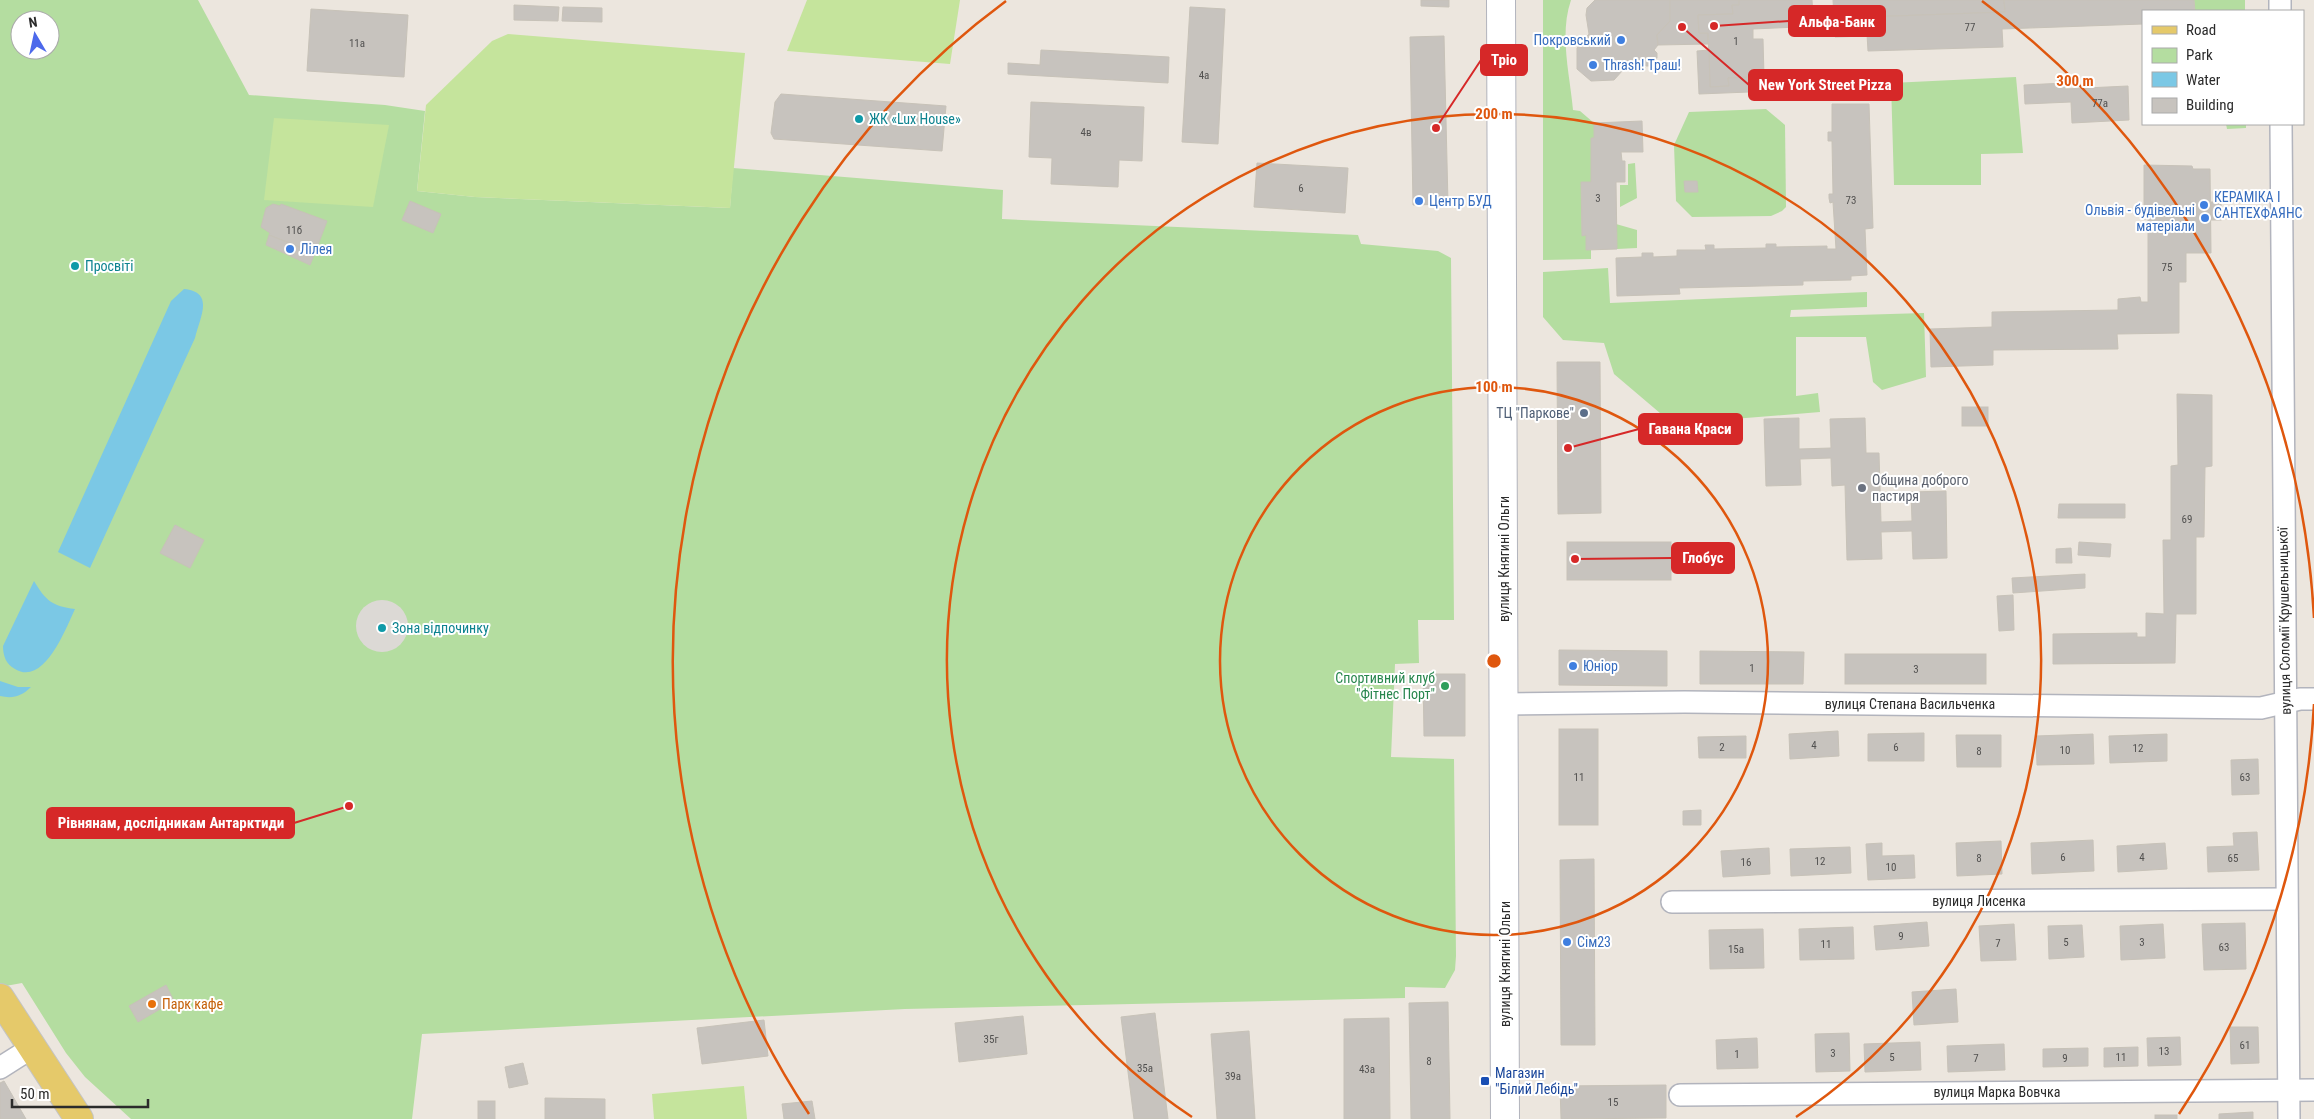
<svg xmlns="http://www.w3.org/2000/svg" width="2314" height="1119" font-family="'Roboto Condensed',sans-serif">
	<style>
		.green { fill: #b4dda0; fill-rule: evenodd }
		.pitch { fill: #c5e49c }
		.plaza { fill: #dcd9d5 }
		.water { fill: #7bc8e5 }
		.building { fill: #c7c3be; stroke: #c7c2b8 }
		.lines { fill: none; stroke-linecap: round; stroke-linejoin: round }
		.minor-casing { stroke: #b2b4bd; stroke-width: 24 }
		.tertiary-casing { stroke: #b2b4bd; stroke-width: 30 }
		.primary-casing { stroke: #c4c4c4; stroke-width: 30 }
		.minor { stroke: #fff; stroke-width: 21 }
		.tertiary { stroke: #fff; stroke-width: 28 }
		.primary { stroke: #e5c96a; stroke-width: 28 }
		.ring { fill: none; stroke: #df570e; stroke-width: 2.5 }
		.shop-dot { fill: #3f7fe0; stroke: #fff; stroke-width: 2 }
		.culture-dot { fill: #0f9aa8; stroke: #fff; stroke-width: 2 }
		.service-dot { fill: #5c6f8a; stroke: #fff; stroke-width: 2 }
		.worship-dot { fill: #6b7280; stroke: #fff; stroke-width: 2 }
		.leisure-dot { fill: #2e9e5b; stroke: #fff; stroke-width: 2 }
		.food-dot { fill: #e8710a; stroke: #fff; stroke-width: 2 }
		.transit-dot { fill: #1a4fb4; stroke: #fff; stroke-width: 2 }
		.labels { text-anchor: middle; stroke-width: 4; stroke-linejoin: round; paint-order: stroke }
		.number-label { font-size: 11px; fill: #525150 }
		.shop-label { font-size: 14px; fill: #366cbe; stroke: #fff; text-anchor: start }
		.culture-label { font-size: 14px; fill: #0d838f; stroke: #fff; text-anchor: start }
		.service-label { font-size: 14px; fill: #4e5e75; stroke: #fff; text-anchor: end }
		.worship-label { font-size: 14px; fill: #5b616d; stroke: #fff; text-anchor: start }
		.street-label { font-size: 14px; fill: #2b2b2b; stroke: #fff }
		.leisure-label { font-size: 14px; fill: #27864d; stroke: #fff; text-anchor: end }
		.food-label { font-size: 14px; fill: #c56008; stroke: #fff; text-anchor: start }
		.transit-label { font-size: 14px; fill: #164399; stroke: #fff; text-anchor: start }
		.centre { fill: #df570e; stroke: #fff; stroke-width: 2.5 }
		.ring-label { font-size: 15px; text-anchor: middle; font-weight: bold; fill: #df570e; stroke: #fff; stroke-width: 4; stroke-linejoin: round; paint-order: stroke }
		.leader { fill: none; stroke: #d62828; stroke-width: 2 }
		.callout-dot { fill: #d62828; stroke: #fff; stroke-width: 2 }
		.callout { fill: #d62828; stroke: #d62828; stroke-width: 2 }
		.callout-label { font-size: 15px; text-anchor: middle; font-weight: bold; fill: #fff }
	</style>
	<rect width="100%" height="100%" fill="#ece6de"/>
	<g class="green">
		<path d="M0 0H198L249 95 385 105 425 111 417 191 475 197 730 208 733 168 1003 190 1002 219 1358 235 1361 244 1438 251 1451 258 1454 620H1418L1419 663 1395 664 1391 757 1454 759 1456 956 1455 970 1445 988 1405 987V998L905 1009 422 1034 412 1119H131L85 1077 66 1053 22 983 0 987ZM20 20H50V50H20Z"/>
		<path d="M1543 0H1571C1559 35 1570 75 1573 110L1580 111 1594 123V138L1591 139V182L1581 183 1582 235H1586V250H1591V259L1543 260Z"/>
		<path d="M2194 0H2245V11H2195Z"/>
		<path d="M2016 77 2023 153 1981 154V185H1894L1891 83Z"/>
		<path d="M1766 109 1785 125 1786 207 1782 211 1771 216 1692 217 1676 201 1674 145 1689 112Z"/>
		<path d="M2226 124H2246V128L2227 129Z"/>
		<path d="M1635 163 1637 198 1620 207V185H1628V164Z"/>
		<path d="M1616 224 1637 230V248L1617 249Z"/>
		<path d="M1608 268 1610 303 1867 292V307L1791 310 1790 317 1924 313 1926 377 1882 390 1873 382 1866 337H1796V396L1818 393 1820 412 1696 422 1667 419 1614 374 1604 343 1563 340 1543 317V272Z"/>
	</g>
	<g class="pitch">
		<path d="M807 0H960L950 64 787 51Z"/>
		<path d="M508 34 745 53 730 208 475 197 417 191 426 105 492 41Z"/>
		<path d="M274 118 389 125 373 207 264 200Z"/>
		<path d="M744 1086 747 1119H654L652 1094Z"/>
	</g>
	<circle class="plaza" cx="382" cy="626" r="26"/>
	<g class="water">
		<path d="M184 289C215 292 200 317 195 338L90 568 58 552 171 301Z"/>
		<path d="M34 581C46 601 52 606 75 609 66 628 44 687 15 669 6 664 3 656 3 646Z"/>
		<path d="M0 681 18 687H31C22 696 13 699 0 696Z"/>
	</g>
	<g class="building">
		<path d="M1421 0H1449V7L1421 6Z"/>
		<path d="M1595 0H1670V21L1657 35 1658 45 1654 50 1657 53V58L1651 66H1646L1642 63 1637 70H1623L1614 80 1591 81 1577 69V48L1589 34 1586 15 1587 8Z"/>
		<path d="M1670 0H1739V5H1732L1733 14 1698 15 1699 33H1708V44L1658 45 1657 35 1670 21Z"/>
		<path d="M1739 0H1812L1814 33 1798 34V27L1753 29V39H1763L1764 77 1728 78 1729 86 1710 87 1708 33H1699L1698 15 1733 14 1732 5H1739Z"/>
		<path d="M1833 0H2004L2005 12 1866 17 1867 36 1835 37Z"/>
		<path d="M2004 0H2194L2195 11H2143V24L2002 29 2003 47 1868 51 1866 17 2005 12Z"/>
		<path d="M514 5 559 7 558 21 514 20Z"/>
		<path d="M563 7 602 8V22L562 21Z"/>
		<path d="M1190 7 1225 9 1218 144 1182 142Z"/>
		<path d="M311 9 408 15 404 77 307 71Z"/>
		<path d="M1444 36 1448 204 1413 205 1410 37Z"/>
		<path d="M1041 50 1169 57 1168 83 1008 74V63L1040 65Z"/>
		<path d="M1709 50 1710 87 1729 86 1728 78 1748 77 1749 92 1699 94 1697 51Z"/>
		<path d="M2065 83V89L2128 86 2129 120 2072 123 2071 102 2025 104 2024 85Z"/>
		<path d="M781 94 946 106 942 151 774 139 771 133 775 102Z"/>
		<path d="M1031 102 1144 107 1142 161 1119 160 1118 187 1051 184 1052 158 1029 157Z"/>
		<path d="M1832 104H1869L1873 228 1865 229 1867 275 1851 276V280L1803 281V285L1679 288 1680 294 1617 296 1616 258 1642 257V253H1653V257L1677 256V250H1706L1705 245H1714V249L1766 248V244H1776V247L1827 246V249H1836L1833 202 1830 203 1829 198V194H1833L1832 141H1828V132H1832Z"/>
		<path d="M1642 121 1643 152H1621L1622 161H1625V182H1616L1617 249 1586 250V235L1582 236 1581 182H1591V138H1594V123Z"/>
		<path d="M1257 163 1348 168 1345 213 1254 207Z"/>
		<path d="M2144 165 2192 166 2193 169H2210L2211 253H2186V282H2179V333L2117 334 2118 349 1993 350V365L1931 367 1930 329 1992 327V312L2118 310V299L2140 297 2141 302H2148V219H2144Z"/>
		<path d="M1684 181H1697L1698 192H1685Z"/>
		<path d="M410 201 441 214 433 233 402 220Z"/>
		<rect x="2211" y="202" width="10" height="18"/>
		<path d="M273 204 280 206 281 204 327 221 315 253 269 235 270 233 261 227 266 208Z"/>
		<path d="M269 235 315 253 310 265 266 245Z"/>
		<path d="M1557 362H1600L1601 513 1558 514Z"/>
		<path d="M2177 394 2212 395V466L2205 467 2204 537H2196V614H2176L2175 663 2053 664V634L2137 633V637H2146V613L2164 614 2163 540H2171V466L2178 465Z"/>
		<rect x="1962" y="407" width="26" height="19"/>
		<path d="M1799 418V449L1831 448 1830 419 1865 418 1866 453H1879L1881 522 1912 521 1911 492 1946 491 1947 558 1913 559 1912 531 1881 532 1882 559 1847 560 1845 485 1832 486 1831 458 1800 459 1801 485 1766 486 1764 419Z"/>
		<path d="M2059 504H2125V518H2058Z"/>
		<path d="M175 525 204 540 190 568 160 553Z"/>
		<rect x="1567" y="542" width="104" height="38"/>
		<path d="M2079 542 2111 544 2110 557 2078 555Z"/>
		<path d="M2071 548 2072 563H2056V549Z"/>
		<path d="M2085 574V588L2013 593 2012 578Z"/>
		<path d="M2013 595 2014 630 1999 631 1997 596Z"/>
		<path d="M1559 650 1667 651V686L1559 685Z"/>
		<path d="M1700 651 1804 652 1803 684H1700Z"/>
		<rect x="1845" y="654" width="141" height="30"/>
		<path d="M1423 674H1465V736H1424Z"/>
		<rect x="1559" y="729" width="39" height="96"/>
		<path d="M1838 731 1839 756 1790 759 1789 734Z"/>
		<path d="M1924 733V761H1868V734Z"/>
		<path d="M2093 734 2094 764 2037 765 2036 736Z"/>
		<path d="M2167 734V761L2110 763 2109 736Z"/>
		<path d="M1956 735H2001V767H1957Z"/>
		<path d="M1746 736V758H1699L1698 737Z"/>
		<path d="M2258 759 2259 794 2232 795 2231 760Z"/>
		<path d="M1701 810V825H1683V811Z"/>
		<path d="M2257 832 2259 870 2208 872 2207 847 2234 846 2233 833Z"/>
		<path d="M2093 840 2094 871 2032 874 2031 843Z"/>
		<path d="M2001 841 2002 874 1957 876 1956 843Z"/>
		<path d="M1882 843V856L1914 855 1915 878 1868 880 1866 844Z"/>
		<path d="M2165 843 2167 869 2118 872 2117 846Z"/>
		<path d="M1850 847 1851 873 1791 876 1790 849Z"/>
		<path d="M1769 848 1770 874 1723 877 1721 851Z"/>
		<path d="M1594 859 1595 1045H1561L1560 860Z"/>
		<path d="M1927 922 1929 946 1876 950 1874 926Z"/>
		<path d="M2245 923 2246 969 2204 970 2202 924Z"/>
		<path d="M2014 924 2016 960 1981 961 1979 926Z"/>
		<path d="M2163 924 2165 958 2121 960 2120 926Z"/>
		<path d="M2082 925 2084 957 2049 959 2048 926Z"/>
		<path d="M1853 927 1854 959 1800 960 1799 929Z"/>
		<path d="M1763 929 1764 968 1710 969 1709 930Z"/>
		<path d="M166 985 174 1001 138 1022 129 1006Z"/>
		<path d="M1956 989 1958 1022 1914 1025 1912 992Z"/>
		<path d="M1448 1002 1450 1119H1411L1409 1003Z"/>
		<path d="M1155 1013 1168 1119H1134L1121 1017Z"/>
		<path d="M1023 1016 1027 1054 959 1062 955 1023Z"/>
		<path d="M1389 1018 1390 1119H1344V1019Z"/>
		<path d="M764 1020 768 1056 702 1064 697 1028Z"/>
		<path d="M2230 1027H2258L2259 1063 2231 1064Z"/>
		<path d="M1249 1031 1255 1119H1217L1211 1034Z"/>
		<path d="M1849 1033 1850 1071 1816 1072 1815 1034Z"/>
		<path d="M2180 1037 2181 1065 2148 1066 2147 1038Z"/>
		<path d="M1757 1038 1758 1068 1717 1069 1716 1040Z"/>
		<path d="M1920 1042 1921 1070 1865 1072 1864 1044Z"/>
		<path d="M2004 1044 2005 1070 1948 1072 1947 1046Z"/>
		<path d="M2138 1047V1066L2104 1067V1048Z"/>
		<path d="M2088 1048V1066L2043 1067V1049Z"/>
		<path d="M523 1063 528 1084 509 1088 505 1067Z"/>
		<path d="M4 1081 26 1119H0V1083Z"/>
		<path d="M1666 1085V1118L1561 1119 1560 1086Z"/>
		<path d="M545 1098 605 1099V1119H545Z"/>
		<rect x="478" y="1101" width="17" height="18"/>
		<path d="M812 1101 815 1119H784L782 1104Z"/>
		<path d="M2253 1112V1119H2219V1114Z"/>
		<rect x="2155" y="1115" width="22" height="4"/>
	</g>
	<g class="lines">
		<g class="minor-casing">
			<g id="minor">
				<path d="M2280 0V11"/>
				<path d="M2281 124 2289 1119"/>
				<path d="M1504 704 1685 702 2261 708 2300 699H2314"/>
				<path d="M1672 902 2286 899"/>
				<path d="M0 1068 33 1047"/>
				<path d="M1680 1095 2314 1090"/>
			</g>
		</g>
		<g class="tertiary-casing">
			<path id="tertiary" d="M1501 0 1505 1119"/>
		</g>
		<g class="primary-casing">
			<path id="primary" d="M0 998 79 1119"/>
		</g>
		<use href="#minor" class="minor"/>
		<use href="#tertiary" class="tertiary"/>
		<use href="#primary" class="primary"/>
	</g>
	<g class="ring">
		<circle cx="1494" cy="661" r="274"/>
		<path d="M1192 1117A547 547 0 1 1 1796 1117"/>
		<path d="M2314 704A821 821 0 0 1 2179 1114M809 1114A821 821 0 0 1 1006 1M1982 1A821 821 0 0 1 2314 618"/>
	</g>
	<g class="shop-dot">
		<circle cx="1621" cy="40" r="5"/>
		<circle cx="1593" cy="65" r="5"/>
		<circle cx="1419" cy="201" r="5"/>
		<circle cx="2204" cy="205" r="5"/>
		<circle cx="2205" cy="218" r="5"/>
		<circle cx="290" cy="249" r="5"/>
		<circle cx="1573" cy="666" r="5"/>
		<circle cx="1567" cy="942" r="5"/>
	</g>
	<g class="culture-dot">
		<circle cx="859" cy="119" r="5"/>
		<circle cx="75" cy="266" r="5"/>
		<circle cx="382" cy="628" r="5"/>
	</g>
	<circle class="service-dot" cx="1584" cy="413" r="5"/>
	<circle class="worship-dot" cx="1862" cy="488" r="5"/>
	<circle class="leisure-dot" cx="1445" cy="686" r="5"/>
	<circle class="food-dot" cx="152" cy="1004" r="5"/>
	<rect class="transit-dot" x="1480" y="1076" width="10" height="10" rx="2.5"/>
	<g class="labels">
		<g class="number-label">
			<text x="1970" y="31">77</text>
			<text x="1736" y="45">1</text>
			<text x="357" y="47">11а</text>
			<text x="1204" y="79">4а</text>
			<text x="2100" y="107">77а</text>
			<text x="1086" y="136">4в</text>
			<text x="1301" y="192">6</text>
			<text x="1598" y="202">3</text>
			<text x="1851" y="204">73</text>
			<text x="294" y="234">11б</text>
			<text x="2167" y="271">75</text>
			<text x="2187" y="523">69</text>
			<text x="1752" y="672">1</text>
			<text x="1916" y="673">3</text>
			<text x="1814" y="749">4</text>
			<text x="1722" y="751">2</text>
			<text x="1896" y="751">6</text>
			<text x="2138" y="752">12</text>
			<text x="2065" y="754">10</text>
			<text x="1979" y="755">8</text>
			<text x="1579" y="781">11</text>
			<text x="2245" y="781">63</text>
			<text x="2063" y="861">6</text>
			<text x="2142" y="861">4</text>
			<text x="1979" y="862">8</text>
			<text x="2233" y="862">65</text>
			<text x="1820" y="865">12</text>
			<text x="1746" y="866">16</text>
			<text x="1891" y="871">10</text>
			<text x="1901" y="940">9</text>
			<text x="2066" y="946">5</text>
			<text x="2142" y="946">3</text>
			<text x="1998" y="947">7</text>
			<text x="1826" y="948">11</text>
			<text x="2224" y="951">63</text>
			<text x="1736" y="953">15а</text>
			<text x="991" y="1043">35г</text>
			<text x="2245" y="1049">61</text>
			<text x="2164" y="1055">13</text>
			<text x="1833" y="1057">3</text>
			<text x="1737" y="1058">1</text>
			<text x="1892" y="1061">5</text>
			<text x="2121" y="1061">11</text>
			<text x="1976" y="1062">7</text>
			<text x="2065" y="1062">9</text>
			<text x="1429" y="1065">8</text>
			<text x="1145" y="1072">35а</text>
			<text x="1367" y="1073">43а</text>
			<text x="1233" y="1080">39а</text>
			<text x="1613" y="1106">15</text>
		</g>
		<g class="shop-label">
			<text x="1611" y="45" text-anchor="end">Покровський</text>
			<text x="1603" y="70">Thrash! Траш!</text>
			<text x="2214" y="202">КЕРАМІКА І<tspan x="2214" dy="16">САНТЕХФАЯНС</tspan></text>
			<text x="1429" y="206">Центр БУД</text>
			<text x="2195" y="215" text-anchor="end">Ольвія - будівельні<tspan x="2195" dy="16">матеріали</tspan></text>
			<text x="300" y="254">Лілея</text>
			<text x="1583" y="671">Юніор</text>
			<text x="1577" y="947">Сім23</text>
		</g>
		<g class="culture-label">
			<text x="869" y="124">ЖК «Lux House»</text>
			<text x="85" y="271">Просвіті</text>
			<text x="392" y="633">Зона відпочинку</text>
		</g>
		<g class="service-label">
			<text x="1574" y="418">ТЦ "Паркове"</text>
		</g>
		<g class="worship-label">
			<text x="1872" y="485">Община доброго<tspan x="1872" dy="16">пастиря</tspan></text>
		</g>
		<g class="street-label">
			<text transform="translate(1504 559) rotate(-90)" y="5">вулиця Княгині Ольги</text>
			<text transform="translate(2284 621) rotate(-91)" y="5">вулиця Соломії Крушельницької</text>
			<text x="1910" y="709">вулиця Степана Васильченка</text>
			<text x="1979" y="906">вулиця Лисенка</text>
			<text transform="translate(1505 964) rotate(-90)" y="5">вулиця Княгині Ольги</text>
			<text x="1997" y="1097">вулиця Марка Вовчка</text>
		</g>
		<g class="leisure-label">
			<text x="1435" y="683">Спортивний клуб<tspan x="1435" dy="16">"Фітнес Порт"</tspan></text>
		</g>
		<g class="food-label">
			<text x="162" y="1009">Парк кафе</text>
		</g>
		<g class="transit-label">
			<text x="1495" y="1078">Магазин<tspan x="1495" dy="16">"Білий Лебідь"</tspan></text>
		</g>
	</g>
	<circle cx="1494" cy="661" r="8" class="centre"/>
	<g class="ring-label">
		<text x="2075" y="86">300 m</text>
		<text x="1494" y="119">200 m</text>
		<text x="1494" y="392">100 m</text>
	</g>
	<path class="leader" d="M1714 26L1789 21M1436 128L1481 60M1682 27L1749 85M1568 448L1639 429M1575 559L1672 558M349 806L294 823"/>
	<g class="callout-dot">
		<circle cx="1714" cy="26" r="5"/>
		<circle cx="1436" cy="128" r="5"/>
		<circle cx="1682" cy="27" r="5"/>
		<circle cx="1568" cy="448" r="5"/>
		<circle cx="1575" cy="559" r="5"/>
		<circle cx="349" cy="806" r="5"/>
	</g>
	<g class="callout">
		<rect x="1789" y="6" width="96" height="30" rx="5"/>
		<rect x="1481" y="45" width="46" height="30" rx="5"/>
		<rect x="1749" y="70" width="153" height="30" rx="5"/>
		<rect x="1639" y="414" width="103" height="30" rx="5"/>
		<rect x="1672" y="543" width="62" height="30" rx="5"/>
		<rect x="47" y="808" width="247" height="30" rx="5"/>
	</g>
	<g class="callout-label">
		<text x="1837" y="27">Альфа-Банк</text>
		<text x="1504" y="65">Тріо</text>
		<text x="1825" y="90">New York Street Pizza</text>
		<text x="1690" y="434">Гавана Краси</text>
		<text x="1703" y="563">Глобус</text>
		<text x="171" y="828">Рівнянам, дослідникам Антарктиди</text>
	</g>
	<rect x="2142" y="10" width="162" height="115" fill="#ffffff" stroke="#aaaaaa"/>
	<rect x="2152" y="26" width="25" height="8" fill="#e5c96a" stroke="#aaaaaa"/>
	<text x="2186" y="35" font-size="15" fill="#2b2b2b">Road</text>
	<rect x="2152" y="48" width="25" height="15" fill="#b4dda0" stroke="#aaaaaa"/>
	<text x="2186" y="60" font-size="15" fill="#2b2b2b">Park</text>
	<rect x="2152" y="72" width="25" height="15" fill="#7bc8e5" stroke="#aaaaaa"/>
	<text x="2186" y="85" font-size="15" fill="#2b2b2b">Water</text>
	<rect x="2152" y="98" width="25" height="15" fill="#c7c3be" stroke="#aaaaaa"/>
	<text x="2186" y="110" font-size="15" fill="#2b2b2b">Building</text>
	<g transform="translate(35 35) rotate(351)"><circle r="24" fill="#ffffff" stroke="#aaaaaa"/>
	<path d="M0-4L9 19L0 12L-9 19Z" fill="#4d69eb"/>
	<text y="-8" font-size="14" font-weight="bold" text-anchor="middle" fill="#2b2b2b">N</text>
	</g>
	<path d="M12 1099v8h136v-8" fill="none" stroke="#2b2b2b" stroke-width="2.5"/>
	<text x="20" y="1099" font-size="15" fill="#2b2b2b" stroke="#ffffff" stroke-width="4" paint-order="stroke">50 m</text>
</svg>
